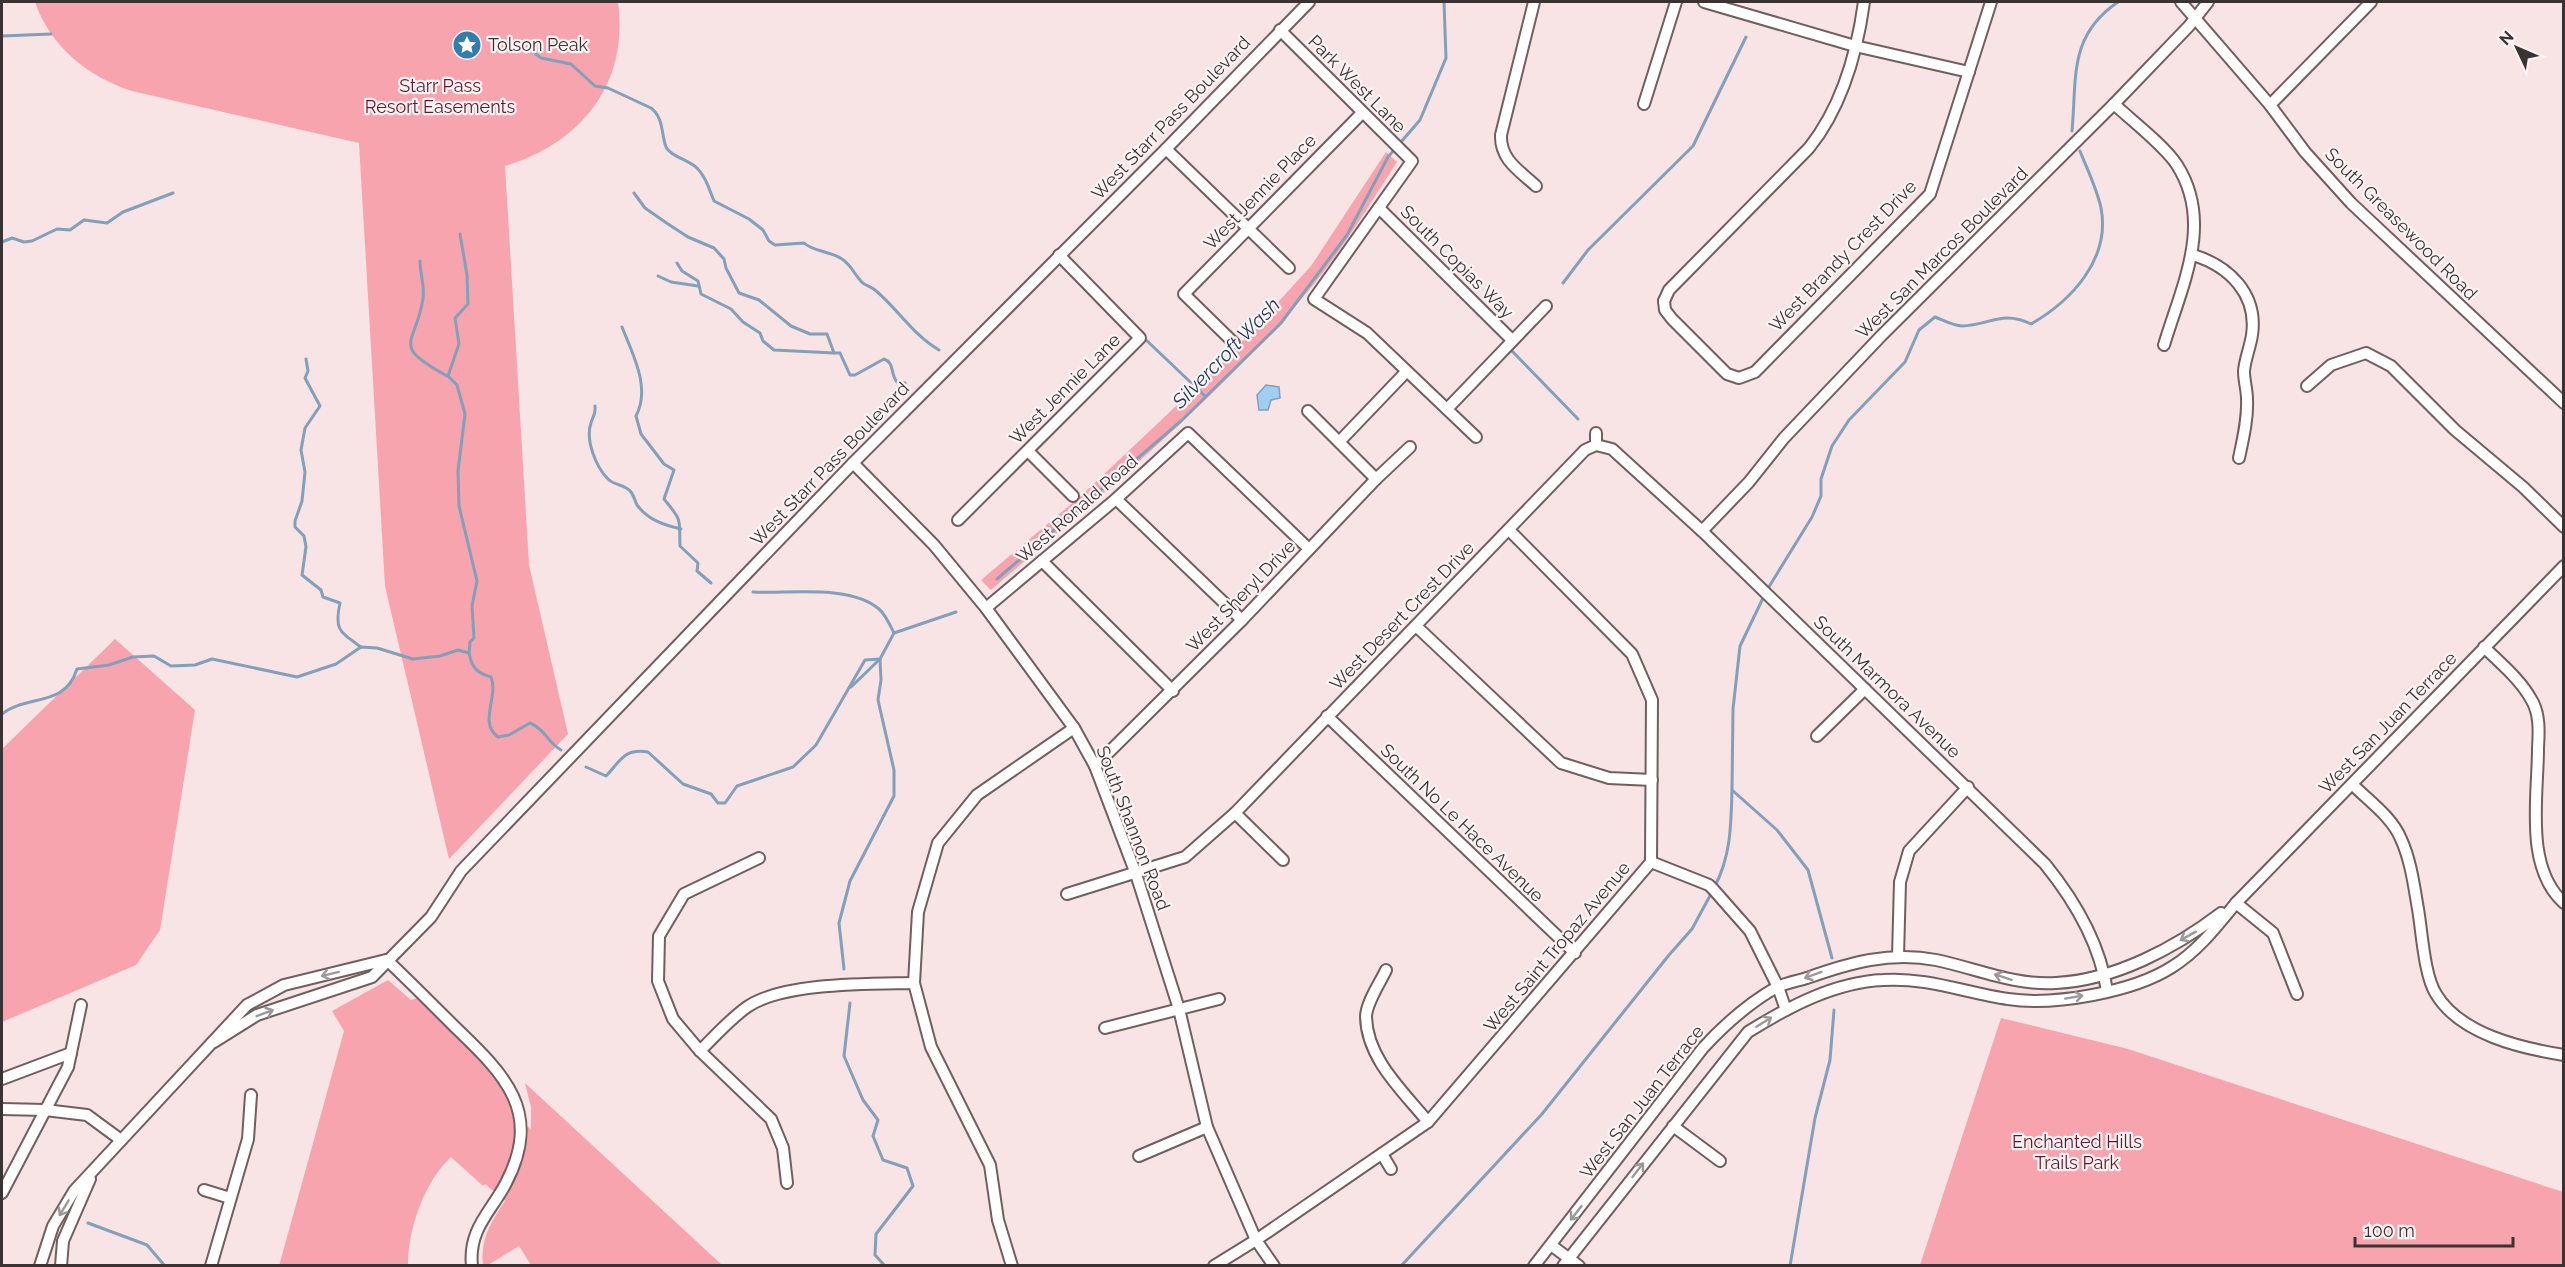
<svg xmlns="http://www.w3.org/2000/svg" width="2565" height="1267" font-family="Raleway,sans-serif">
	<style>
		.green { fill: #f8a4ae }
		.water { fill: #a1cff2; stroke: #82a0b9; stroke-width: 1.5 }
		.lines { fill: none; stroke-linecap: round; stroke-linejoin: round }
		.stream { stroke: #82a0b9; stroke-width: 3 }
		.minor-casing { stroke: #715f60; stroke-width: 14 }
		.minor { stroke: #fff; stroke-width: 10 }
		.oneway { stroke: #9d9899 }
		.labels { text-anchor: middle; stroke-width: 4.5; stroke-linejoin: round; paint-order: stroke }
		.poi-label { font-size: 18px; fill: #3b3233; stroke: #fcf4f4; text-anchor: start }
		.street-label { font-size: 18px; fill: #3b3233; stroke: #fcf4f4 }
		.park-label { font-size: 18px; fill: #681429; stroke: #fcf4f4 }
		.water-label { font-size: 20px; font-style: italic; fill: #1b3e56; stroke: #fcf4f4 }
	</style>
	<rect width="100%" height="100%" fill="#f8e3e5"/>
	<g class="green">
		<path d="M35 2H618C629 84 581 143 505 166L529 565 568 734 449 859 385 586 359 143 132 91C88 77 50 46 35 2Z"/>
		<path d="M1386 152 1397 162C1369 205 1342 251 1309 290 1214 402 1102 494 991 590L981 580 1083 494 1230 355 1311 266Z"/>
		<path d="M115 639 195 710 160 930 136 965 2 1022V749Z"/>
		<path d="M388 980 411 1000 423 996 493 1063 521 1122 531 1129V1107L525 1083 722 1265H531L519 1246 488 1265H483C480 1239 491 1222 505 1201L485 1184 483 1186 451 1157C424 1182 408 1229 408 1265L279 1266 344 1031 332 1011Z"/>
		<path d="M2001 1018 2128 1049 2563 1192V1265H1920Z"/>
	</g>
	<path class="water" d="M1266 385 1279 387 1280 398 1271 400 1268 410H1259L1257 395Z"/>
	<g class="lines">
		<g class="stream">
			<path d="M2 36 51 34"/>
			<path d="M528 48 541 58 571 64 595 86 608 88 651 108C664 118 661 134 666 147 670 156 689 160 697 168 706 177 709 189 714 201L749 219 763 230 769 241 775 245 804 243C814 252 830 251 842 259 851 265 853 272 860 280 863 285 870 286 875 290 898 309 913 335 939 350"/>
			<path d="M2072 131C2077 78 2068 36 2118 2"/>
			<path d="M634 193 645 208 668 224 688 237 714 248 724 259 726 268 739 293 759 300 791 326 810 334H827L834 353H840L850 375H855L884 359C895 363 890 374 897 382L905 383"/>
			<path d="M460 234 467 275 468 304 455 318 459 344 448 376 457 385 465 414 458 471 459 506 477 581 472 606 474 638 470 642 469 653"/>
			<path d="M2 242 12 238 24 242 32 241 57 229 70 230 84 220 107 223 123 212 173 193"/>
			<path d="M420 261C420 274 425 286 423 299 415 347 390 344 447 376"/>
			<path d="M677 263 682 271 698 281 701 294 731 309 743 322 760 333 763 341 774 350 834 353"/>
			<path d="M658 276 671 282 698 286"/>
			<path d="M1563 283 1588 250 1693 146 1746 37"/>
			<path d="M622 327C633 355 651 388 636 416L641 434 664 464 674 470 664 499C683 522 679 518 680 546L698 563 697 571 711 583"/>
			<path d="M1144 338 1205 396"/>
			<path d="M1512 351 1578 419"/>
			<path d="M306 359 308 371 305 378 320 406 305 428 301 450 305 472 302 501 295 521V527L304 536 306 547 302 575 321 590 323 597 340 603C334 630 340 632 361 647"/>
			<path d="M595 406C596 415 593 415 591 423 585 440 596 467 608 479 615 486 625 484 631 492 634 496 635 501 637 505 648 520 664 525 681 529"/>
			<path d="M997 579 1181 421 1281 323 1347 235 1388 157 1420 120 1446 58 1444 2"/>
			<path d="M1767 590 1812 517 1821 496V479L1832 446 1849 420 1905 362 1919 330 1935 317C1943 320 1953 326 1962 326 1990 325 2002 310 2031 324 2071 301 2111 259 2101 208 2097 189 2087 169 2080 151"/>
			<path d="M753 592C789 594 850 584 879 609 885 614 890 625 894 633"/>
			<path d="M1764 596 1740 646 1733 709 1732 790 1777 830 1808 870 1832 958"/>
			<path d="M851 687 880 659"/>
			<path d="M2 714C27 694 65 708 77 669L109 665 133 657 154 656 171 666 195 665 212 659 297 677 336 664 361 647 377 648 413 659 440 656 458 650 469 653C472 668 477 673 491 677 499 697 478 722 498 737L509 735 530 723C545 729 548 743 561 750"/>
			<path d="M586 767 606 776C620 762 623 748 648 752L683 784 711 794 718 803H725L737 786 793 767 816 745 865 660 880 659"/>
			<path d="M1715 886C1731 855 1731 825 1732 790"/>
			<path d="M844 969 839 923 850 881 894 796V770L878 700 881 680 880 659 894 633 956 612"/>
			<path d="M850 1003 844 1056 863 1100 878 1120 873 1136 883 1160 907 1168 913 1186 876 1234 875 1255 885 1266"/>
			<path d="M88 1223 147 1245 165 1266"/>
			<path d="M1401 1266 1542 1114 1669 955 1692 929 1712 892"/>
			<path d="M1790 1266 1815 1118 1830 1060 1834 1010"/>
		</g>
		<g class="minor-casing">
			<g id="minor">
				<path d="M1534 2 1501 135C1500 160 1520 171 1536 186"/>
				<path d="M1704 2 1855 46 1969 72"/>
				<path d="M2181 2 2270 105 2305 152 2351 203 2564 403"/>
				<path d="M1280 30 1412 161 1314 299 1367 333 1476 437"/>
				<path d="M1644 104 1676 2"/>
				<path d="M2114 104C2131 120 2165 146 2177 165 2214 223 2182 285 2164 345"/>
				<path d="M2270 105 2371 2"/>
				<path d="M1166 149 1289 268"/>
				<path d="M1379 208 1512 340"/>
				<path d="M2193 255C2229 266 2258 294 2252 335 2250 348 2245 359 2244 371 2244 381 2247 390 2247 399 2248 418 2243 439 2239 458"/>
				<path d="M1664 301 1665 310 1672 319 1727 374 1739 378 1755 372 1930 194 1991 2"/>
				<path d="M1664 301 1669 290 1809 148C1841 108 1857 53 1864 2"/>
				<path d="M1234 343 1184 294 1361 114"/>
				<path d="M2307 386 2331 365 2366 353 2391 366 2455 430 2523 487 2564 527"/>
				<path d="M1447 409 1546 306"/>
				<path d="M1308 411 1376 479"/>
				<path d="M1339 442 1406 372"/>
				<path d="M1596 445V433"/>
				<path d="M1028 451 1073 496"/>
				<path d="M853 463 934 545 986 608 1074 728 1095 766 1136 874 1179 1009 1207 1127 1256 1240 1274 1266"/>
				<path d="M1116 499 1242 620"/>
				<path d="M958 520 1140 338 1059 255"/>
				<path d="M1702 531 1749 482 1784 438 1882 335 2114 104 2189 26 2208 2"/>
				<path d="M1042 561 1173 691"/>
				<path d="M986 608 1116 499 1188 433 1309 549"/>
				<path d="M1416 626 1561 763 1609 778 1652 780"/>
				<path d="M2484 647C2500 663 2520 679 2531 699 2540 713 2539 732 2538 748 2538 797 2524 867 2564 903"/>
				<path d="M1327 716 1575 953"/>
				<path d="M1817 736 1865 689"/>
				<path d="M1095 766 1242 620 1376 479 1410 447"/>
				<path d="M2353 785C2369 801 2392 817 2401 839 2411 861 2414 886 2418 909 2422 932 2424 975 2436 994 2460 1034 2520 1048 2564 1055"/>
				<path d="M1235 813 1283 860"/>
				<path d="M759 858 684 894 659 936 658 981 673 1019 700 1051 771 1119 783 1148 787 1183"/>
				<path d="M1651 862 1709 885 1713 889 1750 931 1778 987 1786 1010"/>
				<path d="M1067 894 1185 857 1235 813 1585 450 1596 445 1612 449 1702 531 2045 864C2075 901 2100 943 2107 991"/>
				<path d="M2236 903 2273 933 2297 994"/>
				<path d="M1898 956 1900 882 1909 851 1968 787"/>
				<path d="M387 960C410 982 432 1004 455 1027 505 1075 543 1112 506 1183 491 1212 468 1229 472 1266"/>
				<path d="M1386 970C1380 983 1366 1003 1366 1017 1367 1059 1403 1091 1428 1122"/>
				<path d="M1105 1028 1219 999"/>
				<path d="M214 1042 257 1015 372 977 431 917 461 871 853 463 1166 149 1309 2"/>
				<path d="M700 1051C715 1036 730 1019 747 1007 783 982 871 984 914 983"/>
				<path d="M2 1079 71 1053"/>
				<path d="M2 1109 45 1110 87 1115 121 1140"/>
				<path d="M1673 1126 1720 1161"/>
				<path d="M1382 1154 1391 1169"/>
				<path d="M1139 1156 1207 1127"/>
				<path d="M204 1190 230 1198"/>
				<path d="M2 1193 68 1067 81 1005"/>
				<path d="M1551 1245 1579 1266"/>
				<path d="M40 1266 53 1226 74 1191 247 1005 284 985 386 960"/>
				<path d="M61 1266 63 1241 90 1179"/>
				<path d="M211 1266 248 1139 251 1095"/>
				<path d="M1012 1266 998 1220 990 1165 931 1047 914 983 918 912 938 843 977 795 1074 728"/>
				<path d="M1214 1266 1256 1240 1428 1122 1651 862 1652 700 1632 654 1509 530"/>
				<path d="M1534 1266 1703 1048C1724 1025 1749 1003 1777 987 1786 983 1797 981 1807 978 1849 963 1890 951 1936 960 1975 968 2015 986 2056 983 2115 980 2175 948 2221 913"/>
				<path d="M1563 1266 1748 1032C1788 1007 1835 982 1883 980 1927 977 1966 993 2008 999 2054 1006 2133 992 2172 967 2198 951 2217 926 2236 903L2564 566"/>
			</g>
		</g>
		<use href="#minor" class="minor"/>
	</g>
	<defs><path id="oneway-shaft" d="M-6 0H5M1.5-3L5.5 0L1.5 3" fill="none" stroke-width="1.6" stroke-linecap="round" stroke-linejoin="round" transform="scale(1.5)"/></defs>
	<g class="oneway">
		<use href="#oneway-shaft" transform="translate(2188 936) rotate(151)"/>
		<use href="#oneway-shaft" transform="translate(330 974) rotate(166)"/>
		<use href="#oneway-shaft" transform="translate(1813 975) rotate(160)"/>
		<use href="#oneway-shaft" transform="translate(2003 977) rotate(-162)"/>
		<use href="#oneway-shaft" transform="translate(2074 997) rotate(-10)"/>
		<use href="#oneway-shaft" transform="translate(265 1013) rotate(-20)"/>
		<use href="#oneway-shaft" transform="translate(1764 1022) rotate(-32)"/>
		<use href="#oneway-shaft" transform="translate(1638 1170) rotate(-52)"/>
		<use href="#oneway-shaft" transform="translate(64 1208) rotate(121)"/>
		<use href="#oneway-shaft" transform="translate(1576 1213) rotate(128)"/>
	</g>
	<defs>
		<g id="sight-disc" transform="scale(1.5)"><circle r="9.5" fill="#317db0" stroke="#fcf4f4"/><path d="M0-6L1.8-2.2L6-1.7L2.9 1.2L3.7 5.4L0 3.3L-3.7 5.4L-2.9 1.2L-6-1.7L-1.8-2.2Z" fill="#fff"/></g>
	</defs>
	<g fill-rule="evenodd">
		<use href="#sight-disc" x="467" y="45"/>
	</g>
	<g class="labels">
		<g class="poi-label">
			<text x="488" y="51">Tolson Peak</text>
		</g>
		<g class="street-label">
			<text transform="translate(1357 84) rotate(45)" y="6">Park West Lane</text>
			<text transform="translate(1171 118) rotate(-46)" y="6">West Starr Pass Boulevard</text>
			<text transform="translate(1260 192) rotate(-46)" y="6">West Jennie Place</text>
			<text transform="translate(2401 224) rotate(45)" y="6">South Greasewood Road</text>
			<text transform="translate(1942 253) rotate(-45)" y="6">West San Marcos Boulevard</text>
			<text transform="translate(1843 256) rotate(-46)" y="6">West Brandy Crest Drive</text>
			<text transform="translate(1457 262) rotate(45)" y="6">South Copias Way</text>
			<text transform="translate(1065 389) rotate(-45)" y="6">West Jennie Lane</text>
			<text transform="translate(830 464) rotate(-46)" y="6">West Starr Pass Boulevard</text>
			<text transform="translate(1077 509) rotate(-41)" y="6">West Ronald Road</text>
			<text transform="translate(1241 596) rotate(-46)" y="6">West Sheryl Drive</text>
			<text transform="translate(1402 616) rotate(-46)" y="6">West Desert Crest Drive</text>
			<text transform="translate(1887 687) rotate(44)" y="6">South Marmora Avenue</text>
			<text transform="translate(2388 723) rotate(-46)" y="6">West San Juan Terrace</text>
			<text transform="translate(1462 823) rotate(44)" y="6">South No Le Hace Avenue</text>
			<text transform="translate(1133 828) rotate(69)" y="6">South Shannon Road</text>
			<text transform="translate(1557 947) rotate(-50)" y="6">West Saint Tropaz Avenue</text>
			<text transform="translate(1642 1102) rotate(-52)" y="6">West San Juan Terrace</text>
		</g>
		<g class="park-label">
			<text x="440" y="92">Starr Pass<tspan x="440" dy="21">Resort Easements</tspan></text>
			<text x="2077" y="1148">Enchanted Hills<tspan x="2077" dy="21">Trails Park</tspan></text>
		</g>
		<g class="water-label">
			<text transform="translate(1226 353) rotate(-46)" y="7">Silvercroft Wash</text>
		</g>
	</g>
	<rect width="2565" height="1267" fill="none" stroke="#3b3233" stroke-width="6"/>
	<g transform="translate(2517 48) rotate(314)" stroke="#fcf4f4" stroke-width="4.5" paint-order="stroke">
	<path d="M0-4.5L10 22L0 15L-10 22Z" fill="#3b3233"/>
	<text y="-9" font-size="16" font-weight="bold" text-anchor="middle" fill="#3b3233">N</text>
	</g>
	<path d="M2355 1237v9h158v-9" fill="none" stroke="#3b3233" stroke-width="3"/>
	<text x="2364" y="1237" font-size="18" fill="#3b3233" stroke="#fcf4f4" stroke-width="4.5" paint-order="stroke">100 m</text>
</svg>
